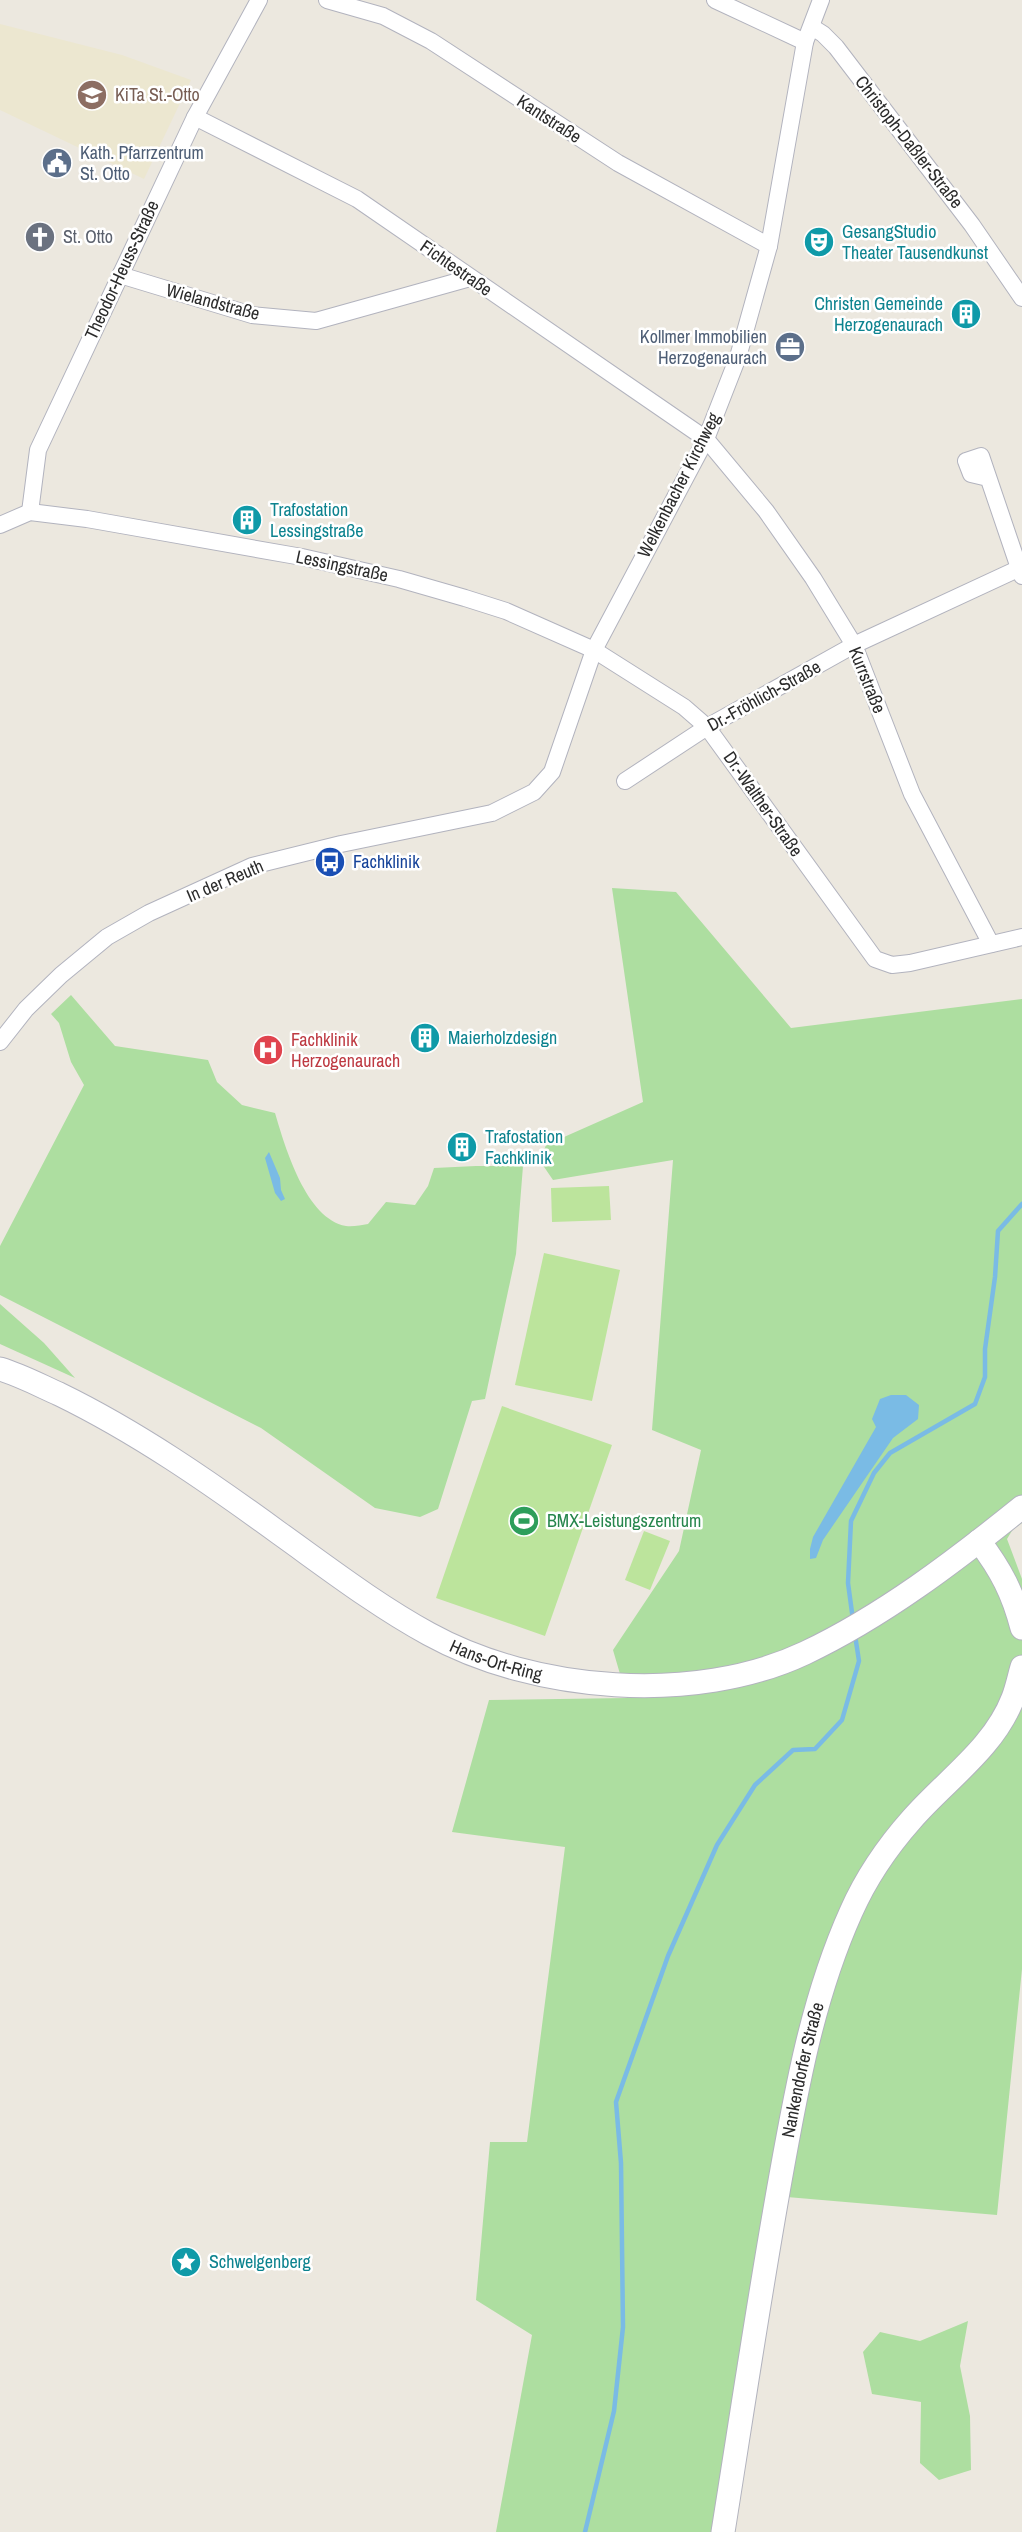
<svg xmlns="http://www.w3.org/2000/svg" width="1022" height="2532" font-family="'Archivo Narrow',sans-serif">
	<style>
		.education { fill: #ece7d0 }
		.green { fill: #addea0 }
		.pitch { fill: #bce49c }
		.water { fill: #7abbe5 }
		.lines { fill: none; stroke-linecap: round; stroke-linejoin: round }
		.stream { stroke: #7abbe5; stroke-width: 4.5 }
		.minor-casing { stroke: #b2b3be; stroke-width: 18 }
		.secondary-casing { stroke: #b2b3be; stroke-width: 25 }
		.minor { stroke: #fff; stroke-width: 16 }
		.secondary { stroke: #fff; stroke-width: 23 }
		.labels { text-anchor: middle; stroke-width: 5; stroke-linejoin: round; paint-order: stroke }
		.education-label { font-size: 18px; fill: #785e54; stroke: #fff; text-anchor: start }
		.street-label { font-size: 18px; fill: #2b2b2b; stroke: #fff }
		.service-label { font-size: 18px; fill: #4e5e75; stroke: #fff; text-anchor: start }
		.culture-label { font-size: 18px; fill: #0d838f; stroke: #fff; text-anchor: start }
		.worship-label { font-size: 18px; fill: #5b616d; stroke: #fff; text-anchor: start }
		.transit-label { font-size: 18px; fill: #164399; stroke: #fff; text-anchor: start }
		.health-label { font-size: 18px; fill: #be3a42; stroke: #fff; text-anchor: start }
		.leisure-label { font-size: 18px; fill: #27864d; stroke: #fff; text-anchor: start }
	</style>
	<rect width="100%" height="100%" fill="#ece8df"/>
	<path class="education" d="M0 24 122 55 191 80 144 179 0 110Z"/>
	<g class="green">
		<path d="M612 888 676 892 791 1028 1022 999V1523L1013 1529 1007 1539 1022 1579V1969L997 2215 787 2197 727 2532H496L532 2335 476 2300 490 2142H527L565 1847 452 1832 489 1700 627 1698 613 1650 679 1551 701 1450 652 1430 673 1160 553 1180 540 1161 546 1145 643 1102Z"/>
		<path d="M71 995 115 1046 208 1060 217 1082 242 1105 275 1113C285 1147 306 1219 346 1226 353 1227 361 1225 368 1224L386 1202 415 1205 428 1186 434 1168 476 1166H523L516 1254 485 1399 472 1401 438 1509 420 1517 375 1508 261 1428 0 1295V1246L84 1085 71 1062 59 1023 51 1014Z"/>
		<path d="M0 1304 44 1343 75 1378 0 1344Z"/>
		<path d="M968 2321 960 2366 970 2416 971 2470 939 2480 920 2463 921 2402 872 2394 863 2352 880 2332 920 2341Z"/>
	</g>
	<g class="pitch">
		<path d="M609 1186 611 1220 552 1222 551 1188Z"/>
		<path d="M544 1253 620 1270 592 1401 515 1385Z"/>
		<path d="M502 1406 612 1445 545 1636 436 1598Z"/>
		<path d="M644 1531 670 1541 650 1590 625 1580Z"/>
	</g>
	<g class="water">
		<path d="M269 1152 280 1178 281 1190 285 1199 281 1201 275 1193 265 1158Z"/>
		<path d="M891 1395H906L919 1405 918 1419 893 1438 823 1540 816 1558 810 1559V1549L813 1537 876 1427 872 1419 880 1399Z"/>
	</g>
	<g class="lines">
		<g class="stream">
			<path d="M853 1620 848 1583 851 1521 874 1473 890 1453 975 1404 985 1377V1349L995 1277 998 1231 1022 1204"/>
			<path d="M585 2532 614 2411 623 2327 621 2163 616 2102 668 1956 717 1845 755 1785 793 1750 815 1749 842 1720 859 1661 855 1635"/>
		</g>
		<g class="minor-casing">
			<g id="minor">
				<path d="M327 0 383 16 431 41 618 163 769 246"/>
				<path d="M715 0 805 42"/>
				<path d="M812 27 823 34 836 47 972 225 1022 298"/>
				<path d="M195 117 357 199 706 439 766 511 813 578 854 645 912 794 991 944"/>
				<path d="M120 275 252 315 316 321 470 278"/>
				<path d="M988 478 971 474 966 461 981 456 1019 568 1022 576"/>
				<path d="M30 512 38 450 195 117 259 0"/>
				<path d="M0 525 30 512 87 519 302 557 399 579 465 598 506 611 594 650 684 707 707 727 875 959 892 965 910 963 1022 937"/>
				<path d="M625 781 707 727 854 645 1022 567"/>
				<path d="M0 1042 26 1009 61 975 107 937 149 913 252 866 341 844 492 813 534 792 552 772 594 650 706 439 738 357 769 246 805 42 821 0"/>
			</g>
		</g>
		<g class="secondary-casing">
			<g id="secondary">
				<path id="s1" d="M0 1369C20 1375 39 1385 59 1394 137 1432 209 1482 279 1533 328 1568 376 1605 429 1634 534 1692 695 1705 805 1653 883 1616 955 1561 1022 1507"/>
				<path d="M979 1541C1001 1570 1013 1593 1022 1628"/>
				<path id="s2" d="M723 2532C741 2419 758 2305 778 2192 795 2097 811 2001 851 1912 866 1878 888 1846 912 1819 946 1780 994 1748 1013 1698 1017 1688 1019 1677 1022 1667"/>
			</g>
		</g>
		<use href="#minor" class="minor"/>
		<use href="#secondary" class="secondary"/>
	</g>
	<defs>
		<g id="school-disc" transform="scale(1.575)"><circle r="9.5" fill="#8d6e63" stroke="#fff"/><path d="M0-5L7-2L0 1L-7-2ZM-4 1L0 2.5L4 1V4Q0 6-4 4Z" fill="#fff"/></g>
		<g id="civic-disc" transform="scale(1.575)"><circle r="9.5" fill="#5c6f8a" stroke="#fff"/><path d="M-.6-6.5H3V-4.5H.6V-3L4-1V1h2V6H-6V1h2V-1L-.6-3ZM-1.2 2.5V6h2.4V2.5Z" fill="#fff"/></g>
		<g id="church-disc" transform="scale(1.575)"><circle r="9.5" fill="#6b7280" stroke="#fff"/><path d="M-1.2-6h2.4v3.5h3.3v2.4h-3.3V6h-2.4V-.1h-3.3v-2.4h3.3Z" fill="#fff"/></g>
		<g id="theatre-disc" transform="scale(1.575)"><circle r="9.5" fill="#0f9aa8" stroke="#fff"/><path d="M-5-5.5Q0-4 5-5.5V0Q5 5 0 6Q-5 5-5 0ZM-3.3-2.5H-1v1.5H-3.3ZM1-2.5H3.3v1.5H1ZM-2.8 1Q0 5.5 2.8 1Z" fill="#fff"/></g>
		<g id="building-disc" transform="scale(1.575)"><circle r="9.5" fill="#0f9aa8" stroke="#fff"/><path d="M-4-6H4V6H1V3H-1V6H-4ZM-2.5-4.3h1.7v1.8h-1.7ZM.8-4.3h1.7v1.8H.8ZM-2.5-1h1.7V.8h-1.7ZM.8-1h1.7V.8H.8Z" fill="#fff"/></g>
		<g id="office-disc" transform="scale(1.575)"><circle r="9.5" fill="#5c6f8a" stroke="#fff"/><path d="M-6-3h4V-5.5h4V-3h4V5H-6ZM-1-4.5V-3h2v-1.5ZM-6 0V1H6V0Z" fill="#fff"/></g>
		<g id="bus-disc" transform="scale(1.575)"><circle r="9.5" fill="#1a4fb4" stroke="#fff"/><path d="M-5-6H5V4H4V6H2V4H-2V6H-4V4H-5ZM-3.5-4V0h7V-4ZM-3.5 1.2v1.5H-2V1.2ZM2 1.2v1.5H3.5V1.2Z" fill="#fff"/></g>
		<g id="hospital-disc" transform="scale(1.575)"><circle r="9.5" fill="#e0444e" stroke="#fff"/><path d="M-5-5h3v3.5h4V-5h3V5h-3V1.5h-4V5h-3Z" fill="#fff"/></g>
		<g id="stadium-disc" transform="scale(1.575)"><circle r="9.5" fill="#2e9e5b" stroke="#fff"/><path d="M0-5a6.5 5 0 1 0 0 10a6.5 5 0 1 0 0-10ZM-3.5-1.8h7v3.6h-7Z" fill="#fff"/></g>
		<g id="sight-disc" transform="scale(1.575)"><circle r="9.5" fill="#0f9aa8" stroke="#fff"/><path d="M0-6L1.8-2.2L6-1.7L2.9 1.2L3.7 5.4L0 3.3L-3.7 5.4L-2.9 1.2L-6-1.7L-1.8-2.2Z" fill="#fff"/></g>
	</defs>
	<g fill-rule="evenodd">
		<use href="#school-disc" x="92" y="95"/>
		<use href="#civic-disc" x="57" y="163"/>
		<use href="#church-disc" x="40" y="237"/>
		<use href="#theatre-disc" x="819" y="242"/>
		<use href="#building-disc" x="966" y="314"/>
		<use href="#office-disc" x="790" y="347"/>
		<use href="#building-disc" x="247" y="520"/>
		<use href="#bus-disc" x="330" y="862"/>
		<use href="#building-disc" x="425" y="1038"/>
		<use href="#hospital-disc" x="268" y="1050"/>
		<use href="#building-disc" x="462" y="1147"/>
		<use href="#stadium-disc" x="524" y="1521"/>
		<use href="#sight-disc" x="186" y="2262"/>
	</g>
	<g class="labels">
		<g class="education-label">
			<text x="115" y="101">KiTa St.-Otto</text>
		</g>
		<g class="street-label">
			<text transform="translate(549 119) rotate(33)" y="6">Kantstraße</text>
			<text transform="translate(909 142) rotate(52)" y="6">Christoph-Daßler-Straße</text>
			<text transform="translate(456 268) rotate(35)" y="6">Fichtestraße</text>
			<text transform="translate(122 270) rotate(-65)" y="6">Theodor-Heuss-Straße</text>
			<text transform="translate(213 302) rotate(15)" y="6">Wielandstraße</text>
			<text transform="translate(679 485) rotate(-63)" y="6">Welkenbacher Kirchweg</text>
			<text transform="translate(342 566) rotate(12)" y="6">Lessingstraße</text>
			<text transform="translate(867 680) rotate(68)" y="6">Kurrstraße</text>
			<text transform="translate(764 696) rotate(-29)" y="6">Dr.-Fröhlich-Straße</text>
			<text transform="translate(763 804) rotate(55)" y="6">Dr.-Walther-Straße</text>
			<text transform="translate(225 881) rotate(-23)" y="6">In der Reuth</text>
			<text dy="6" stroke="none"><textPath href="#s1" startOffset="578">Hans-Ort-Ring</textPath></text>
			<text dy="6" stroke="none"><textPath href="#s2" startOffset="469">Nankendorfer Straße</textPath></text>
		</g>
		<g class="service-label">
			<text x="80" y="159">Kath. Pfarrzentrum<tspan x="80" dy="21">St. Otto</tspan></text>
			<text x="767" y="343" text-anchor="end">Kollmer Immobilien<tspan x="767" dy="21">Herzogenaurach</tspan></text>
		</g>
		<g class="culture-label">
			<text x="842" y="238">GesangStudio<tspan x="842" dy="21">Theater Tausendkunst</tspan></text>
			<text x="943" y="310" text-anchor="end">Christen Gemeinde<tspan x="943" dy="21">Herzogenaurach</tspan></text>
			<text x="270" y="516">Trafostation<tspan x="270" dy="21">Lessingstraße</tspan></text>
			<text x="448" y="1044">Maierholzdesign</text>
			<text x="485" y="1143">Trafostation<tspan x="485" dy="21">Fachklinik</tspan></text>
			<text x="209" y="2268">Schwelgenberg</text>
		</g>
		<g class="worship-label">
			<text x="63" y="243">St. Otto</text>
		</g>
		<g class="transit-label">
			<text x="353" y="868">Fachklinik</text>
		</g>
		<g class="health-label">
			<text x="291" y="1046">Fachklinik<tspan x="291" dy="21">Herzogenaurach</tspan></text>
		</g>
		<g class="leisure-label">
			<text x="547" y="1527">BMX-Leistungszentrum</text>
		</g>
	</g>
</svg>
